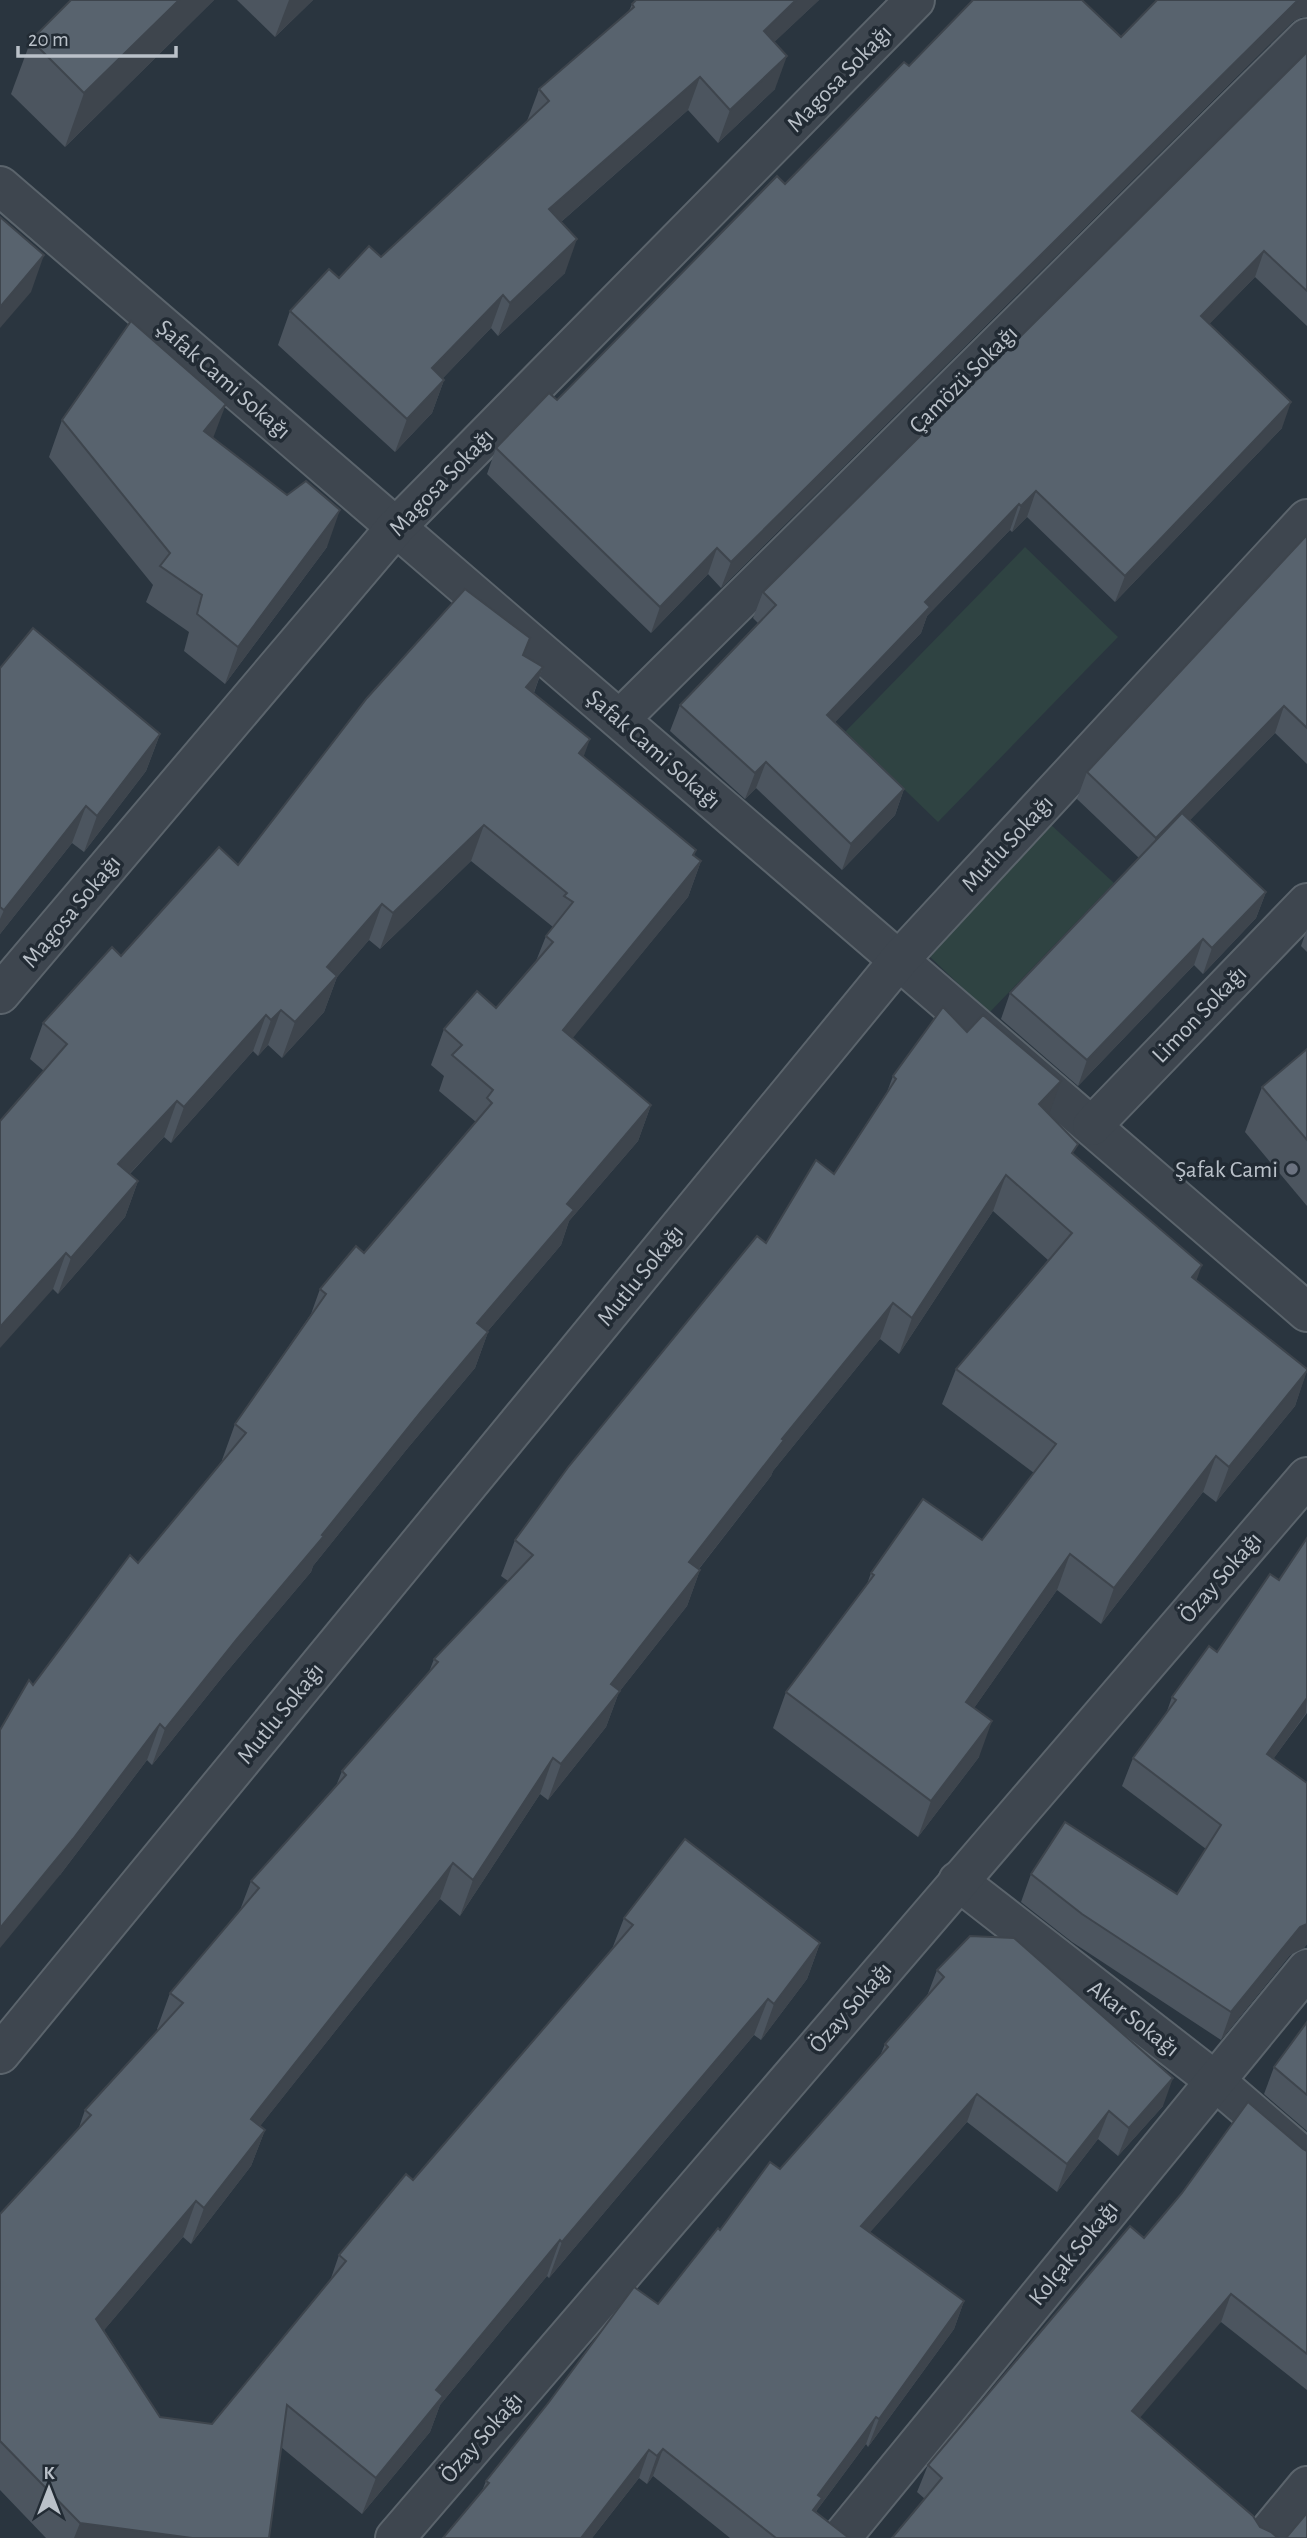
<svg xmlns="http://www.w3.org/2000/svg" width="1307" height="2538" font-family="'Alegreya Sans',sans-serif">
	<style>
		.green { fill: #2f4342 }
		.lines { fill: none; stroke-linecap: round; stroke-linejoin: round }
		.minor-casing { stroke: #5b646c; stroke-width: 42 }
		.minor { stroke: #3e464f; stroke-width: 38 }
		.wall { fill: #4c555f }
		.shaded-wall { fill: #3e454d }
		.building { fill: #58636e; stroke: #3e454d; stroke-width: 2 }
		.worship-dot { fill: #6b7280; stroke: #222b34; stroke-width: 2.5 }
		.labels { text-anchor: middle; stroke-width: 7; stroke-linejoin: round; paint-order: stroke }
		.street-label { font-size: 24px; fill: #bac1c9; stroke: #222b34 }
		.poi-label { font-size: 24px; fill: #bac1c9; stroke: #222b34; text-anchor: end }
	</style>
	<rect width="100%" height="100%" fill="#2a353f"/>
	<g class="green">
		<path d="M1025 547 1118 637 938 822 845 732Z"/>
		<path d="M1049 823 1114 883 989 1013 927 954Z"/>
	</g>
	<g class="lines">
		<g class="minor-casing">
			<g id="minor">
				<path d="M0 186 1307 1312"/>
				<path d="M620 719 1307 38"/>
				<path d="M0 994 396 527 915 0"/>
				<path d="M1092 1126 1307 903"/>
				<path d="M958 1881 1214 2080 1307 2160"/>
				<path d="M0 2054 899 960 1307 519"/>
				<path d="M395 2538 1307 1477"/>
				<path d="M841 2538 1307 1969"/>
				<path d="M1264 2538 1307 2486"/>
			</g>
		</g>
		<use href="#minor" class="minor"/>
	</g>
	<g class="wall">
		<path d="M71 0H214L65 147 11 94 31 40Z"/>
		<path d="M237 0H313L275 37Z"/>
		<path d="M636 0H819L774 42 775 89 718 143 688 110 561 222 565 273 498 336 491 328 443 378 444 380 432 413 395 452 278 345 290 311 339 278 381 257 527 121 539 89 629 11 632 4Z"/>
		<path d="M1307 0V17H1301L1292 22 721 588 708 574 651 633 487 474 496 448 557 400 909 66 1121 37Z"/>
		<path d="M1307 52V326L1255 277 1209 324 1282 428 1115 602 1027 517 1012 532 1010 530 927 616 921 633 835 722 904 789 895 815 842 870 756 788 745 799 670 731 680 705 758 623 753 618 763 592Z"/>
		<path d="M62 420 213 438 327 547 225 684 184 651 189 632 146 602 153 585 49 457Z"/>
		<path d="M1307 535V764L1275 733 1190 820 1266 892 1256 918 1203 974 1194 965 1078 1086 1001 1019 1010 993 1139 858 1077 799 1087 772Z"/>
		<path d="M524 656 543 667 534 693 584 757 701 861 688 897 572 1038 651 1105 638 1141 569 1221 561 1245 487 1332H488L475 1368 407 1449 313 1566 311 1572 224 1675 152 1765 147 1760 60 1875 33 1685 138 1563 222 1461V1460L235 1424 311 1314 320 1289 364 1253 476 1122 439 1091 444 1076 431 1065 444 1029 496 1008 536 961 546 936 553 927 471 861 380 949 369 940 337 977 324 1012 282 1058 268 1045 258 1056 253 1051 171 1143 164 1137 130 1174 138 1181 125 1217 58 1294 53 1289 44 1071 30 1059 43 1023 121 956 238 865Z"/>
		<path d="M0 668 160 734 146 771 84 852 72 843 0 934Z"/>
		<path d="M1307 929V952L1301 946Z"/>
		<path d="M1307 1049V1206L1245 1132 1262 1087Z"/>
		<path d="M893 1076 1049 1114 1074 1155 1196 1280 1307 1369 1295 1406 1216 1502 1203 1492 1101 1624 1057 1590 974 1708 979 1757 918 1837 773 1728 786 1692 867 1584 871 1573 982 1540 1034 1473 942 1404 956 1369 1048 1260 993 1211 899 1354 880 1339 773 1471 771 1476 699 1569 700 1570 687 1606 619 1692 606 1727 548 1800 540 1794 460 1916 440 1899 260 2126 265 2130 251 2166 191 2244 183 2237 104 2330 160 2417 212 2424 330 2281 339 2255 413 2180 612 1949 624 1918 820 1943 807 1979 761 2040 754 2035 549 2278 547 2276 440 2405 430 2432 362 2514 281 2447 269 2538H46L0 2490V2214L78 2130 85 2110 158 2030 157 2029 170 1993 240 1910 251 1881 336 1786 342 1771 429 1672 434 1659 508 1581 501 1576 515 1540 766 1243 834 1174 887 1092Z"/>
		<path d="M1307 1538V1713L1273 1759 1307 1783V1944L1304 1948 1290 1955 1221 2040 1072 1942 1021 1902 1031 1874 1177 1894 1206 1849 1122 1786 1133 1758 1166 1714 1172 1697 1217 1652 1279 1580Z"/>
		<path d="M937 1970 1163 2106 1118 2156 1098 2139 1057 2192 967 2122 870 2232 964 2301 954 2329 868 2447 866 2444 817 2510 816 2512 849 2538H730L653 2476 647 2484 639 2478 592 2538H443L482 2491 486 2481 658 2304 720 2230 780 2169 880 2056 885 2044 927 1996Z"/>
		<path d="M1307 2022V2131L1264 2094 1274 2067Z"/>
		<path d="M1303 2149 1307 2151V2390L1221 2322 925 2499 917 2492 928 2465 1144 2238Z"/>
	</g>
	<g class="shaded-wall">
		<path d="M179 0H214L65 147 84 93Z"/>
		<path d="M289 0H313L275 37Z"/>
		<path d="M796 0H819L751 64 764 31Z"/>
		<path d="M1298 0H1307V17H1301L1292 22 721 588 731 562Z"/>
		<path d="M787 56 775 89 718 143 730 110Z"/>
		<path d="M700 77 688 110 537 243 549 209Z"/>
		<path d="M577 239 565 273 498 336 510 303Z"/>
		<path d="M1264 251 1255 277 1192 342 1201 316Z"/>
		<path d="M44 255 31 292 0 328V307Z"/>
		<path d="M503 295 491 328 420 402 432 368Z"/>
		<path d="M444 380 432 413 395 452 407 419Z"/>
		<path d="M1291 402 1282 428 1115 602 1125 576Z"/>
		<path d="M226 404 212 441 204 431Z"/>
		<path d="M1036 491 1027 517 1012 532 1021 506Z"/>
		<path d="M1019 504 1010 530 927 616 921 633 818 740 827 715 925 602Z"/>
		<path d="M340 510 327 547 225 684 238 647Z"/>
		<path d="M717 548 708 574 651 633 660 607Z"/>
		<path d="M543 667 530 703 526 687Z"/>
		<path d="M1284 706 1275 733 1146 865 1156 838Z"/>
		<path d="M160 734 146 771 84 852 97 816Z"/>
		<path d="M590 739 577 775 579 753Z"/>
		<path d="M766 762 756 788 745 799 755 773Z"/>
		<path d="M904 789 895 815 842 870 851 844Z"/>
		<path d="M86 806 72 843 0 934V919L4 910Z"/>
		<path d="M484 825 471 861 380 949 393 913Z"/>
		<path d="M696 850 686 880 701 861 688 897 550 1066 563 1030Z"/>
		<path d="M1266 892 1256 918 1203 974 1212 948Z"/>
		<path d="M382 904 369 940 337 977 324 1012 282 1058 295 1022 327 967Z"/>
		<path d="M1203 939 1194 965 1078 1086 1087 1060Z"/>
		<path d="M281 1010 268 1045 258 1056 271 1020Z"/>
		<path d="M266 1015 253 1051 171 1143 184 1107Z"/>
		<path d="M1061 1081 1048 1117 1039 1104Z"/>
		<path d="M177 1101 164 1137 105 1200 118 1164Z"/>
		<path d="M651 1105 638 1141 569 1221 561 1245 464 1359 477 1323 567 1204Z"/>
		<path d="M1006 1175 993 1211 899 1354 912 1318Z"/>
		<path d="M138 1181 125 1217 58 1294 71 1258Z"/>
		<path d="M66 1253 53 1289 0 1348V1327Z"/>
		<path d="M1202 1265 1189 1301 1192 1277Z"/>
		<path d="M893 1303 880 1339 773 1471 771 1476 676 1598 689 1562 782 1439Z"/>
		<path d="M488 1332 475 1368 407 1449 313 1566 311 1572 224 1675 152 1765 165 1729 237 1639 420 1413Z"/>
		<path d="M1307 1371 1295 1406 1216 1502 1229 1467Z"/>
		<path d="M1216 1456 1203 1492 1101 1624 1114 1588Z"/>
		<path d="M1070 1554 1057 1590 953 1738 966 1702Z"/>
		<path d="M700 1570 687 1606 619 1692 606 1727 548 1800 561 1764 611 1684Z"/>
		<path d="M1307 1698 1306 1713 1257 1782 1267 1754Z"/>
		<path d="M992 1721 979 1757 918 1837 931 1801Z"/>
		<path d="M160 1724 147 1760 60 1875 0 1948V1928Z"/>
		<path d="M553 1758 540 1794 460 1916 473 1880Z"/>
		<path d="M453 1863 440 1899 238 2154 251 2119Z"/>
		<path d="M1307 1924V1944L1304 1948 1290 1955 1221 2040 1231 2012 1300 1927Z"/>
		<path d="M820 1943 807 1979 761 2040 774 2004Z"/>
		<path d="M768 1999 754 2035 549 2278 562 2242Z"/>
		<path d="M1173 2078 1163 2106 1118 2156 1129 2128Z"/>
		<path d="M977 2094 967 2122 851 2254 861 2226Z"/>
		<path d="M1109 2111 1098 2139 1057 2192 1067 2164Z"/>
		<path d="M265 2130 251 2166 191 2244 204 2208Z"/>
		<path d="M196 2201 183 2237 83 2355 96 2319Z"/>
		<path d="M560 2240 547 2276 440 2405 430 2432 362 2514 376 2478 436 2390Z"/>
		<path d="M1231 2294 1221 2322 1122 2439 1132 2411Z"/>
		<path d="M964 2301 954 2329 868 2447 879 2419Z"/>
		<path d="M876 2417 866 2444 817 2510 811 2525 803 2538 818 2495Z"/>
		<path d="M663 2449 653 2476 647 2484 657 2456Z"/>
		<path d="M649 2450 639 2478 592 2538H581Z"/>
		<path d="M80 2523 192 2538H74Z"/>
	</g>
	<g class="building">
		<path d="M71 0H179L84 93 31 40Z"/>
		<path d="M636 0H796L764 31 787 56 730 110 700 77 549 209 577 239 510 303 503 295 432 368 444 380 407 419 290 311 329 269 339 278 369 246 381 257 549 101 539 89 634 7 632 4Z"/>
		<path d="M973 0H1082L1121 37 1157 0H1298L731 562 717 548 660 607 496 448 549 393 557 400 777 176 785 184 904 62 909 66Z"/>
		<path d="M1307 52V291L1264 251 1201 316 1291 402 1125 576 1036 491 1021 506 1019 504 925 602 930 607 827 715 904 789 851 844 766 762 755 773 680 705 776 605 763 592Z"/>
		<path d="M0 217 44 255 0 307Z"/>
		<path d="M131 321 226 404 204 431 287 495 306 481 340 510 238 647 197 614 202 595 160 566 170 553 62 420Z"/>
		<path d="M1307 535V728L1284 706 1156 838 1087 772Z"/>
		<path d="M465 589 530 638 523 655 543 667 526 687 590 739 579 753 696 850 693 855 701 861 563 1030 651 1105 567 1204 574 1210 477 1323 488 1332 420 1413 322 1535 324 1536 237 1639 165 1729 160 1724 73 1839 0 1928V1730L29 1680 33 1685 130 1555 138 1563 246 1433 235 1424 326 1294 320 1289 356 1246 364 1253 492 1103 487 1098 493 1090 452 1055 462 1045 444 1029 477 991 496 1008 553 942 546 936 573 902 564 896 567 893 484 825 393 913 382 904 327 967 337 976 295 1022 281 1010 271 1020 266 1015 184 1107 177 1101 118 1164 138 1181 71 1258 66 1253 0 1327V1121L67 1044 43 1023 112 947 121 956 219 847 238 865 367 698Z"/>
		<path d="M33 628 160 734 97 816 86 806 4 910 0 907V668Z"/>
		<path d="M1182 813 1266 892 1212 948 1203 939 1087 1060 1010 993Z"/>
		<path d="M943 1007 967 1032 983 1015 1061 1081 1039 1104 1078 1144 1072 1153 1202 1265 1192 1277 1307 1369V1371L1229 1467 1216 1456 1114 1588 1070 1554 966 1702 992 1721 931 1801 786 1692 874 1575 871 1573 923 1499 982 1540 1056 1444 956 1369 1072 1233 1006 1175 912 1318 893 1303 782 1439 784 1440 689 1562 700 1570 611 1684 620 1691 561 1764 553 1758 473 1880 453 1863 251 2119 265 2130 204 2208 196 2201 96 2319 160 2417 212 2424 346 2261 339 2255 406 2174 413 2180 633 1925 624 1918 685 1839 820 1943 774 2004 768 1999 562 2242 560 2240 436 2390 443 2396 376 2478 287 2405 269 2538H192L80 2523 0 2441V2214L91 2115 85 2110 183 2003 170 1993 259 1888 251 1881 346 1775 342 1771 438 1662 434 1659 533 1555 515 1540 569 1466 757 1236 766 1243 816 1160 834 1174 896 1079 893 1076Z"/>
		<path d="M1307 1049V1140L1262 1087Z"/>
		<path d="M1307 1538V1698L1267 1754 1307 1783V1924L1300 1927 1231 2012 1082 1914 1031 1874 1065 1822 1177 1894 1221 1825 1133 1758 1176 1700 1172 1697 1209 1646 1217 1652 1270 1574 1279 1580Z"/>
		<path d="M970 1936 1014 1938 1173 2078 1129 2128 1109 2111 1067 2164 977 2094 861 2226 964 2301 879 2419 876 2417 818 2495 822 2498 813 2510 849 2538H776L663 2449 657 2456 649 2450 581 2538H443L489 2483 486 2481 549 2402 634 2287 658 2304 718 2228 720 2230 770 2162 780 2169 888 2047 885 2044 944 1977 937 1970Z"/>
		<path d="M1307 2022V2095L1274 2067Z"/>
		<path d="M1248 2102 1303 2149 1307 2151V2354L1231 2294 1132 2411 1253 2516 1260 2527 1271 2532 1278 2538H892L942 2478 928 2465 1130 2226 1144 2238 1182 2193Z"/>
		<path d="M1307 2513V2538H1286Z"/>
	</g>
	<circle class="worship-dot" cx="1292" cy="1169" r="7"/>
	<g class="labels">
		<g class="street-label">
			<text transform="translate(839 78) rotate(-46)" y="8">Magosa Sokağı</text>
			<text transform="translate(224 379) rotate(41)" y="8">Şafak Cami Sokağı</text>
			<text transform="translate(963 379) rotate(-45)" y="8">Çamözü Sokağı</text>
			<text transform="translate(441 482) rotate(-46)" y="8">Magosa Sokağı</text>
			<text transform="translate(654 749) rotate(41)" y="8">Şafak Cami Sokağı</text>
			<text transform="translate(1007 843) rotate(-47)" y="8">Mutlu Sokağı</text>
			<text transform="translate(71 911) rotate(-50)" y="8">Magosa Sokağı</text>
			<text transform="translate(1199 1014) rotate(-46)" y="8">Limon Sokağı</text>
			<text transform="translate(640 1275) rotate(-51)" y="8">Mutlu Sokağı</text>
			<text transform="translate(1220 1577) rotate(-49)" y="8">Özay Sokağı</text>
			<text transform="translate(280 1713) rotate(-51)" y="8">Mutlu Sokağı</text>
			<text transform="translate(850 2007) rotate(-49)" y="8">Özay Sokağı</text>
			<text transform="translate(1134 2018) rotate(38)" y="8">Akar Sokağı</text>
			<text transform="translate(1073 2253) rotate(-51)" y="8">Kolçak Sokağı</text>
			<text transform="translate(481 2437) rotate(-49)" y="8">Özay Sokağı</text>
		</g>
		<g class="poi-label">
			<text x="1278" y="1177">Şafak Cami</text>
		</g>
	</g>
	<g transform="translate(49 2489)" stroke="#222b34" stroke-width="5" paint-order="stroke">
	<path d="M0-5L12 26L0 18L-12 26Z" fill="#bac1c9"/>
	<text y="-10" font-size="19" font-weight="bold" text-anchor="middle" fill="#bac1c9">K</text>
	</g>
	<path d="M18 46v10h158v-10" fill="none" stroke="#bac1c9" stroke-width="3.5"/>
	<text x="28" y="46" font-size="21" fill="#bac1c9" stroke="#222b34" stroke-width="5" paint-order="stroke">20 m</text>
</svg>
